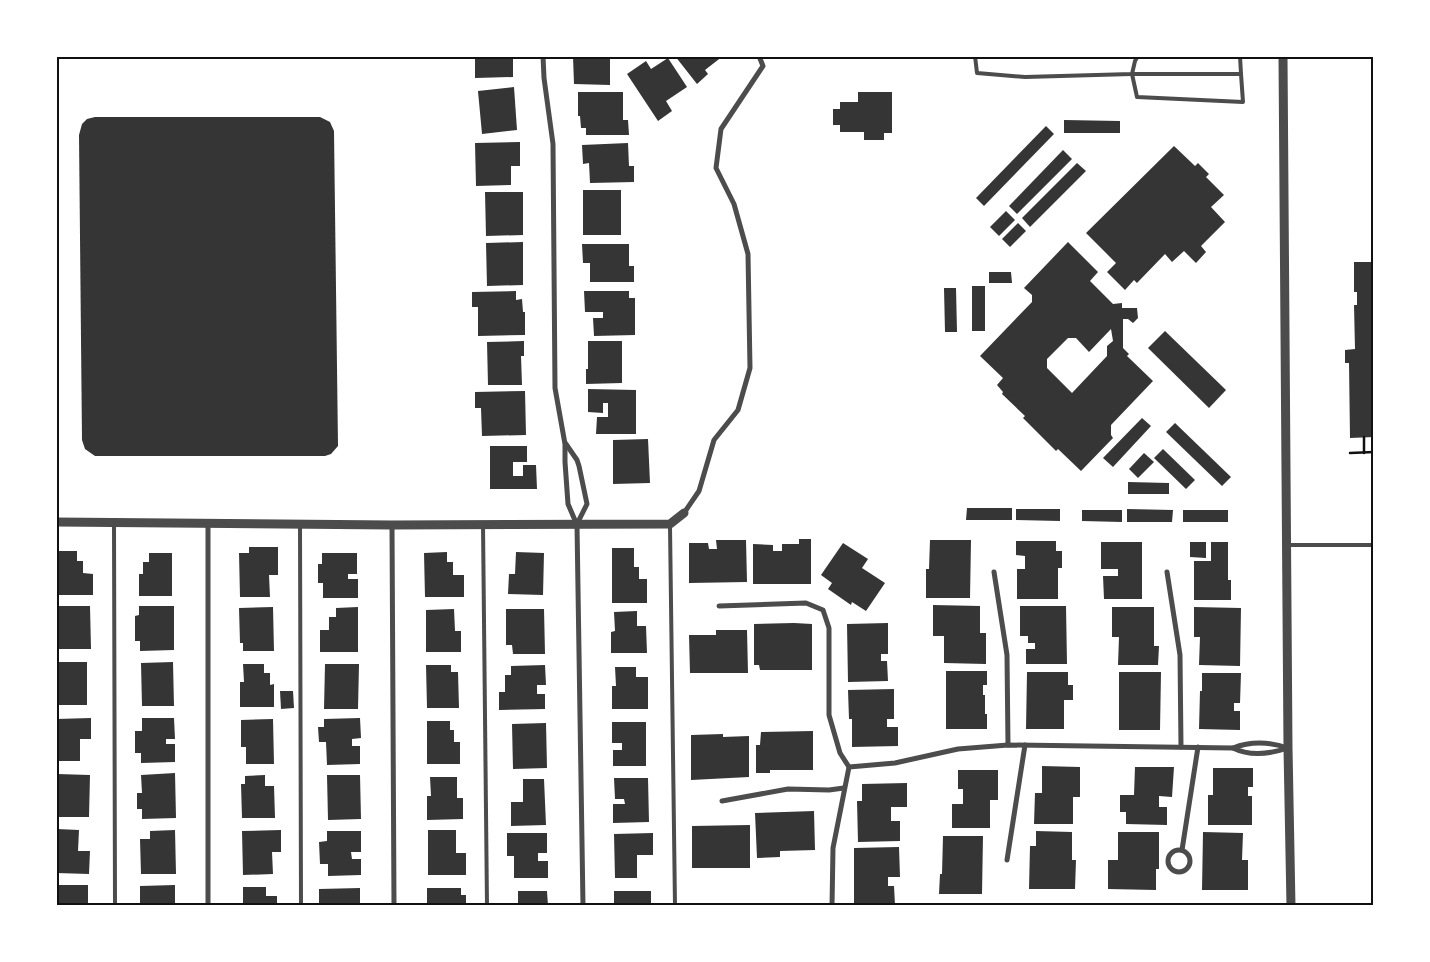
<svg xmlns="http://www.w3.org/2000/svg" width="1430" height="962" font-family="Cabin,sans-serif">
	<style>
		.building { fill: #353535; fill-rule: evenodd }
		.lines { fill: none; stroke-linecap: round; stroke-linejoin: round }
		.path { stroke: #111; stroke-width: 2.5 }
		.service { stroke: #4c4c4c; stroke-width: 4 }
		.minor { stroke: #4c4c4c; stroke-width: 5 }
		.tertiary { stroke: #4c4c4c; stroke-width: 9 }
		.neatline { fill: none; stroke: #111; stroke-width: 2 }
	</style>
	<rect width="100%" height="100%" fill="#fff"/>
	<g class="building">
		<path d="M475 56H513V77L475 78Z"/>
		<path d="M573 56H610V85L574 84Z"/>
		<path d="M675 56H723L705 70 708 74 697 84Z"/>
		<path d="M668 58 687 87 666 101 672 111 658 121 627 74 646 61 651 69Z"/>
		<path d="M514 87 517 130 482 134 478 91Z"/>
		<path d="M578 92H623V120H628L629 135H586V128H581L580 116H578Z"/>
		<path d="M858 92H892V133H884V140H864V132H840V125H833V109H840V102H858Z"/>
		<path d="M95 117H320L330 122 334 131 338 446 331 454 325 456H95L85 449 82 440 79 135 82 124 87 119Z"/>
		<path d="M1064 120 1120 121V133H1064Z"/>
		<path d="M1046 126 1054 134 984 206 976 198Z"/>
		<path d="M520 142V166H511V185L476 186 475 143Z"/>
		<path d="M628 143 629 166H634V182L590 183 589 163 583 164 582 145Z"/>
		<path d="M1174 146 1195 166 1198 163 1209 174 1206 177 1224 195 1211 207 1225 222 1201 246 1206 252 1196 263 1184 251 1172 262 1165 254 1137 283 1134 280 1125 290 1107 272 1116 263 1086 233Z"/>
		<path d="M1063 150 1072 159 1017 214 1009 206Z"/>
		<path d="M1077 163 1086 171 1030 227 1022 218Z"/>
		<rect x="583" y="190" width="38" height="45"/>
		<path d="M485 192H523V235L486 236Z"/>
		<path d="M1006 211 1015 220 999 236 990 227Z"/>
		<path d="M1018 223 1026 231 1010 247 1002 239Z"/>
		<path d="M523 242V285L487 286 486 243Z"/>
		<path d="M1068 242 1098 272 1090 281 1113 304 1122 303V308H1137L1138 318 1133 323 1128 319H1123V348L1129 354 1127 356 1153 381 1111 425V435L1113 438 1081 471 1058 449 1056 451 1023 418 1025 416 1002 394 1003 392 997 385 1003 378 980 356 1032 302V295L1024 288ZM1111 329 1113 341 1107 346V356L1072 393 1047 368V359L1068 338H1076L1089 352Z"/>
		<path d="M582 244H629V266H634V282H590V263H583Z"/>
		<path d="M1354 262H1374V437L1350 438 1349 363H1345V350L1355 349 1354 305H1357V292H1354Z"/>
		<path d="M989 272H1011L1012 283H989Z"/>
		<rect x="972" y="286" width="13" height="45"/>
		<path d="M944 288H956L957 332H945Z"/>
		<path d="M516 291V300L522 299 523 312H525V335L478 336V307H472V292Z"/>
		<path d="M584 291H629V298H635V335L594 336 593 318H603V312H585Z"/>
		<path d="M1165 331 1226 390 1209 408 1148 348Z"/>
		<path d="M524 341V356H521L522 385H488L487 342Z"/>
		<path d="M588 341H622V383L586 384V369H588Z"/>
		<path d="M588 389 636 390V434H596L597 417H608V403H603V413L588 412Z"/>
		<path d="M525 391 526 435 482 436 481 408H475V392Z"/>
		<path d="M1142 418 1151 426 1113 467 1103 458Z"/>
		<path d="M1175 423 1231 477 1222 486 1166 432Z"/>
		<path d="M648 439 650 483 613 484V440Z"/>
		<path d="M490 446H527V462H513V476H523V465H536L537 489H490Z"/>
		<path d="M1163 449 1195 480 1186 489 1154 458Z"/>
		<path d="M1144 453 1154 462 1138 478 1129 469Z"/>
		<path d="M1128 482 1169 483V494H1128Z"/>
		<path d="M967 508H1012V520H966Z"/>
		<path d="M1016 509H1060V521L1016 520Z"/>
		<path d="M1127 509 1173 510 1172 522H1127Z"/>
		<path d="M1082 510H1122V522L1082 521Z"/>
		<rect x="1183" y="510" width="45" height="12"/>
		<path d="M799 539H811V584H753V544L773 545V551H782V544H799Z"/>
		<path d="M716 540H746L747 582 689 583V543H708L709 549H717Z"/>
		<path d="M930 540H971L970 598H926V569H929Z"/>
		<path d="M1016 541H1056V551H1062V568H1058V599H1017V569H1025V556L1016 555Z"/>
		<path d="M1101 542H1142V599H1104L1103 576H1118V569H1101Z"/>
		<path d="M1190 542H1206V558L1190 557Z"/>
		<path d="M1211 542H1228V580H1231V600H1194V561H1211Z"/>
		<path d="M843 543 868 559 862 568 885 583 866 611 852 602 851 605 828 589 832 583 821 575Z"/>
		<path d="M249 547H278V575H269L270 597H240L239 553H249Z"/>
		<path d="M612 548H634V567H639V579H647V603H612Z"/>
		<path d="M56 551H77V561H83V573L93 574V595H56Z"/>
		<path d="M447 552V562H453V575H464V597H425L424 553Z"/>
		<path d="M516 552 544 553 543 595 508 594 509 574H515Z"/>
		<path d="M149 553H172V596H139V574H143V562H149Z"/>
		<path d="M322 553H357V574H348V579H358V598H323V583H318V564H322Z"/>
		<path d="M933 605 980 606V633H986V664L944 663V636H933Z"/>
		<path d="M56 606H90L91 649H56Z"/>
		<path d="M139 606H174V650L140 651V641H135V616L139 615Z"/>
		<path d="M1020 606H1066L1067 664H1026V649H1035V643H1028V636H1020Z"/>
		<path d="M273 607 274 651H243V643H240L239 608Z"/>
		<path d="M358 607V652H320V630H329V617H336V608Z"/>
		<path d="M1112 607H1154V646H1159L1158 665H1118L1119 637H1112Z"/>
		<path d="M1194 607 1241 608 1240 666 1199 665 1200 637H1194Z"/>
		<path d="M454 609 455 631H461V652H426V610Z"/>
		<path d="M506 609H544L545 654H513L512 645H506Z"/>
		<path d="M637 611V626H646L647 653H611V632L615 631 614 612Z"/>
		<path d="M794 623 812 624V670H760L759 665H754V624Z"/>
		<path d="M888 623V654H881V661H887L888 681 848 682 847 624Z"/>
		<path d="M716 630H747L748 673H690L689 635H716Z"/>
		<rect x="56" y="662" width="31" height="43"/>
		<path d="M173 662 174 706H142L141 663Z"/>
		<path d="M243 664H264V673H270V685L274 684V707H240V682H244Z"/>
		<path d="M325 664H359L358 709H324Z"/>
		<path d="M426 665H451V672H458L459 708H427Z"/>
		<path d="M545 665 546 685H537V694H545V709L499 710V692H505V675H511V666Z"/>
		<path d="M615 667H636V677H648V709H612V686H616Z"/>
		<path d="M946 671H987V685H983V695H985V714H987V729H946Z"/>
		<path d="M1027 672H1068V685H1073V700H1064V729H1026Z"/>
		<path d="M1119 672H1161L1160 730H1119Z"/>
		<path d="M1202 673H1241L1240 703H1234V711H1240V730L1199 729 1200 691H1202Z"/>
		<path d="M894 689V719H887V727H898V746L852 747V719H849L848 690Z"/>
		<path d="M280 691H293L294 708 281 709Z"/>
		<path d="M91 718V739H80V761H57L56 719Z"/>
		<path d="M142 718H174L175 739H166V744H175V762L141 763V753H135V731H142Z"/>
		<path d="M360 718 361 738 352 739V746H360V764L327 765 326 742H319L318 727H324V719Z"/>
		<path d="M273 719 274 764H246V747H241V720Z"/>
		<path d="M427 721H450V730H454V742H460V764H427Z"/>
		<path d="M612 722H646V766H613V750H622V743H612Z"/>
		<path d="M546 723 547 768 513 769 512 724Z"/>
		<path d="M813 731V770H770V773H756V745H760L761 732Z"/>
		<path d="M723 734V737L749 736V777L691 780V735Z"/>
		<path d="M1042 766 1080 767V797H1073V824H1034L1035 793H1042Z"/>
		<path d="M1135 767H1174L1172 797 1159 796V807H1167V825L1126 824V812H1120V795H1134Z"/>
		<path d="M1213 768H1253V787H1248V796H1252V825H1208V795H1213Z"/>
		<path d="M958 770H998V800H990V828H952V804H963V789H958Z"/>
		<path d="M175 773 176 818 142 819V809H137V793H142L141 775Z"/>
		<path d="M57 774 90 775 89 817H57Z"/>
		<path d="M265 775V786H274L275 818H242L241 784H245V776Z"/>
		<path d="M327 775H360L361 819 328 820Z"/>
		<path d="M430 777H457V798H463V819L427 820V796H431Z"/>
		<path d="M614 778H648L649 822 613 823V804H625L624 799H615Z"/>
		<path d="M523 779H544L546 825 511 826V802H523Z"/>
		<path d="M907 783V807H891V821H900V841L858 842 857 801H862V784Z"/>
		<path d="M814 811 815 850 780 851V857L757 858 755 813Z"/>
		<path d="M750 825V868H692V826Z"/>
		<path d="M57 829 79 830 78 851H90L89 874 56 873Z"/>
		<path d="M175 830 176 874H141L140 839H150V831Z"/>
		<path d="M281 830V852H272L273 874 243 875 242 831Z"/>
		<path d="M428 830H456V853H466V875H428Z"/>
		<path d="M327 831H361V852H351L352 859H361V875L328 876V864H320L319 842 327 841Z"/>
		<path d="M1036 831 1072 832V860H1076L1075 889H1029L1030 846H1036Z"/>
		<path d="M1118 832H1159V869H1156V890L1108 889V860H1118Z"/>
		<path d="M1203 832 1243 833 1242 860H1248V890H1202Z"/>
		<path d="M507 833H547V853H538V861H548V878H514V856H507Z"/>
		<path d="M653 833V855H637V878H615L614 834Z"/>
		<path d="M943 836H983L982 894H939L940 874H942Z"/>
		<path d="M899 847 900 877H888V886H894L895 905 854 906V848Z"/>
		<rect x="56" y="885" width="32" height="21"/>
		<path d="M175 885V906H140V886Z"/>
		<path d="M243 887H266V896H277V906H243Z"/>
		<path d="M360 888V903H351V906H319V889Z"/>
		<path d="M427 888H461V895H466V906L427 905Z"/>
		<path d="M518 891H547L548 906H518Z"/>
		<rect x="614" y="891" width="37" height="15"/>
	</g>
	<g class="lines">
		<g class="path">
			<path d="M1364 437V453"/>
			<path d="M1350 453 1374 452"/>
		</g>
		<g class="service">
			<path d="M975 56 977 73 1025 77 1132 74 1135 61 1138 56"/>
			<path d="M1240 56 1241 74"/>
			<path d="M1132 74H1241L1243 102 1137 97Z"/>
			<path d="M114 523 115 906"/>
			<path d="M300 524 301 906"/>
			<path d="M483 525 487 906"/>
			<path d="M670 526 675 906"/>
			<path d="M1287 545H1374"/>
		</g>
		<g class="minor">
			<path d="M543 56 544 78 553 144 555 388 565 444V462L568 504 577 525 583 906"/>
			<path d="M566 444 577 460 579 466 587 504 577 524"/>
			<path d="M684 513 699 491 714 440 738 410 750 368 748 254 734 204 716 168 721 129 763 66 759 56"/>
			<path d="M208 523V906"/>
			<path d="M392 525 394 906"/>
			<path d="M994 572 1007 655 1008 745"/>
			<path d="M1167 572 1180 655 1181 747"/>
			<path d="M719 606 806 603 823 610 829 628V715L840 753 849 767 833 848 832 906"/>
			<path d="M1233 748C1251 757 1270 754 1288 748"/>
			<path d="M849 767 895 763 958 749 1008 745 1233 748C1251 741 1270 742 1288 748"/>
			<path d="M722 801 788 789 829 790 844 788"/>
			<circle cx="1179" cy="861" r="11"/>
			<path d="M1182 850 1198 747"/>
			<path d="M1007 860 1025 745"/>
		</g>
		<g class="tertiary">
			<path d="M1283 56 1288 748 1291 906"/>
			<path d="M56 522 392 525 670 524 684 513"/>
		</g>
	</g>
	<rect width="1430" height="962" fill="none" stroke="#ffffff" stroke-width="115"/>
	<rect x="58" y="58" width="1314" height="846" class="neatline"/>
</svg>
